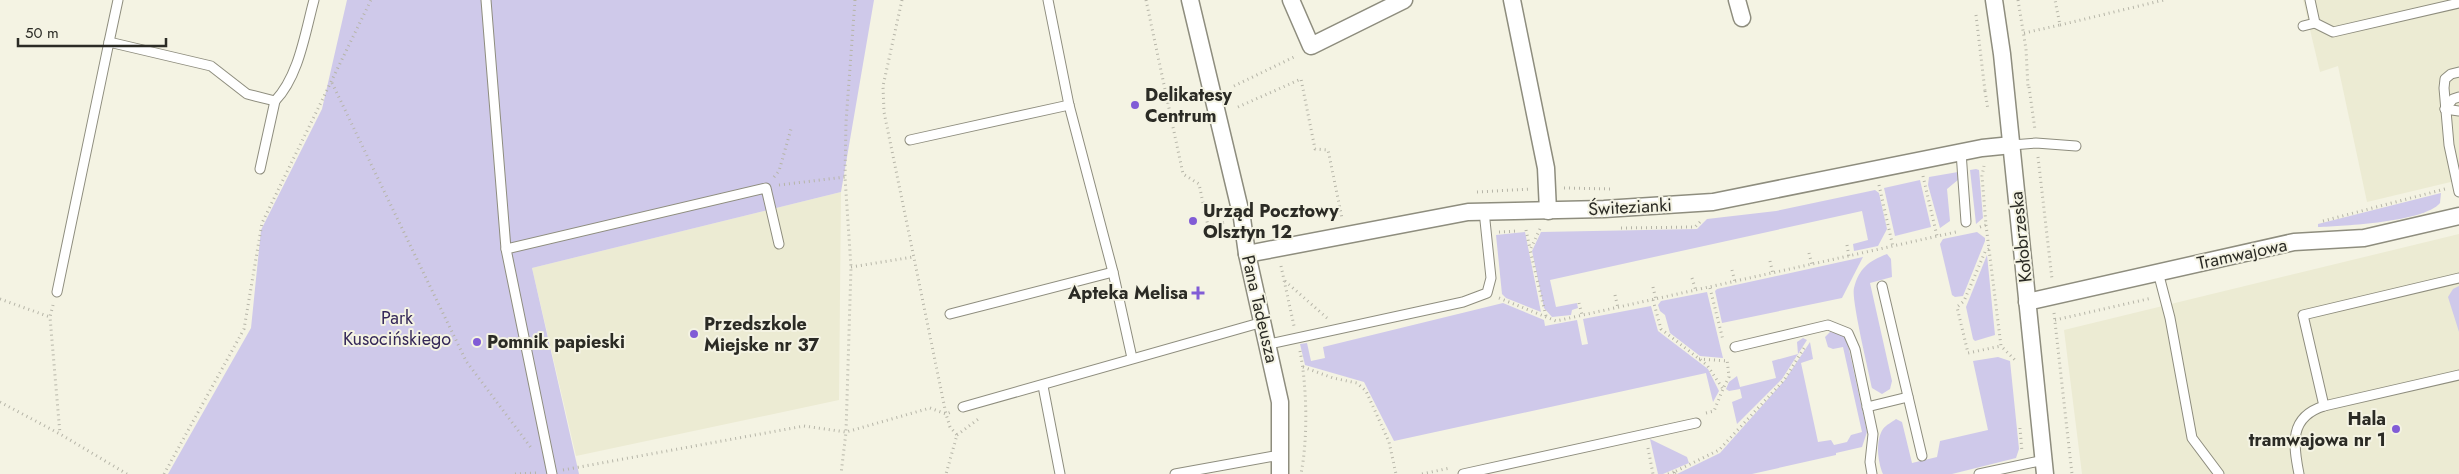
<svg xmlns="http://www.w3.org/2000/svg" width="2459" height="474" font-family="Jost,sans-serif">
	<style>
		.built { fill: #ecebd3 }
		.green { fill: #cfc9ea }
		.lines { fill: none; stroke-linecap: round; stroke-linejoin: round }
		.service-casing { stroke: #8e8d7e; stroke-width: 11 }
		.minor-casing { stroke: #8e8d7e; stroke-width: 19 }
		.path { stroke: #b6b5a8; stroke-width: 3; stroke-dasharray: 1 4; stroke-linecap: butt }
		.service { stroke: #fff; stroke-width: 9 }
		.minor { stroke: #fff; stroke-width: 16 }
		.poi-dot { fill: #815cd6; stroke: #f4f3e3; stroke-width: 2 }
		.labels { text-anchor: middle; stroke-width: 4; stroke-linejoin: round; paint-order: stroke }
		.poi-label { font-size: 18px; font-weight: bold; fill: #2b2b25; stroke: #f4f3e3; text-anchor: start }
		.street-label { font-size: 18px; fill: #2b2b25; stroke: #f4f3e3 }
		.park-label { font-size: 18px; fill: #342758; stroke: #f4f3e3 }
	</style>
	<rect width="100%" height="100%" fill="#f4f3e3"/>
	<g class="built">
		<path d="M2303 0H2459V180L2367 202 2338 66 2320 72Z"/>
		<path d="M841 192 839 400 576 456 532 268Z"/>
		<path d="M2459 234V474H2082L2064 330Z"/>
	</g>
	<g class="green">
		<path d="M347 0H874L841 192 532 268 579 474H168L251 328 261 230 322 109Z"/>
		<path d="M1976 169 1979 170 1983 218 1976 224 1970 170Z"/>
		<path d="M1958 172 1959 179 1947 189 1950 221 1940 228 1928 185 1929 177Z"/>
		<path d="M1920 180 1931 227 1895 236 1884 188Z"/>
		<path d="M1875 190 1879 193 1887 229 1878 246 1854 251 1853 244 1868 240 1862 211 1550 280 1556 307 1577 303 1578 308 1572 310 1571 315 1552 317 1544 308 1532 251 1541 232 1697 229 1707 219 1776 211Z"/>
		<path d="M2441 193 2440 203C2424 222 2343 226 2318 227V224Z"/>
		<path d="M1525 232 1541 312 1506 298 1502 294 1496 235Z"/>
		<path d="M1977 232 1985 238V241L1963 296 1955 297 1952 295 1940 244 1943 239Z"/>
		<path d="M1887 254 1891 259 1892 277 1870 283 1892 381 1890 389 1882 394 1872 388C1869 372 1851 299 1854 288 1859 268 1869 261 1887 254Z"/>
		<path d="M1987 255 1995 335 1975 341 1973 339 1966 307Z"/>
		<path d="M1863 257 1842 298 1722 323 1715 291 1717 289Z"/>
		<path d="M2459 286V332L2448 297 2453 289Z"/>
		<path d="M1707 292 1723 358 1700 356 1670 333 1665 315 1660 311 1658 305 1661 301Z"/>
		<path d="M1503 303 1544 320 1545 326 1577 320 1582 345 1588 344 1583 319 1651 306 1658 331 1708 369 1719 391 1713 402 1706 373 1394 441 1364 382 1305 365 1300 344 1307 343 1311 361 1325 358 1323 347Z"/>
		<path d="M1830 332 1843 334 1847 340 1867 432 1862 447 1836 453V455L1752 474H1677L1720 453 1785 380 1810 342 1813 359 1801 363 1818 442 1831 440 1834 445 1847 442 1851 435 1862 432 1843 347 1833 349 1828 347 1825 337Z"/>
		<path d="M1803 338 1807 340 1782 379 1737 424 1732 402 1742 398 1740 389 1729 391 1726 389 1729 382 1737 376 1740 387 1776 378 1772 361 1798 354 1797 342Z"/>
		<path d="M1998 357 2010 361 2019 449 2016 458 1952 474H1883C1878 462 1875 441 1883 429 1886 425 1892 422 1896 419L1902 422 1912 463 1937 457 1940 441 1988 430 1973 361Z"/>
		<path d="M1650 439 1687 457 1689 463 1663 474H1658Z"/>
	</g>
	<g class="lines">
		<g class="service-casing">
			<g id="service">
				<path d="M486 0 506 249 766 188 779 244"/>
				<path d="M1048 0 1069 105 1113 272 1132 358"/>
				<path d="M2310 0 2315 23 2333 32 2459 3"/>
				<path d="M2303 26 2315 23"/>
				<path d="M109 42 118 0"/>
				<path d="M2459 72 2451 74 2445 79 2444 88 2449 145 2459 192"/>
				<path d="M275 101C299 76 305 33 314 0"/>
				<path d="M2445 109 2453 99 2459 97"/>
				<path d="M2445 109 2459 111"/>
				<path d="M910 140 1069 105"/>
				<path d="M2012 145 2036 143 2076 146"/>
				<path d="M1961 152 1966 222"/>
				<path d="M506 249 552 474"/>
				<path d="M2158 272 2170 318 2192 438 2219 474"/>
				<path d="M1882 286 1922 456"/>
				<path d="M57 292 109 42 211 66 247 94 275 101 260 169"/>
				<path d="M950 314 1113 272"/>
				<path d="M1269 344 1463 302 1487 293 1491 278 1484 211"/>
				<path d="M1735 347 1828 325 1848 333 1855 349 1873 434 1870 462 1872 474"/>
				<path d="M1043 386 1060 474"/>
				<path d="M2324 406 2303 315 2459 278"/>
				<path d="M963 407 1263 322"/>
				<path d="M1867 407 1908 397"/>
				<path d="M1175 474 1280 455"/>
				<path d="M1463 474 1696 423"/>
				<path d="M1979 474 2044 460"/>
				<path d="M2299 474C2293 444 2289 417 2324 406L2459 375"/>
			</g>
		</g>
		<g class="minor-casing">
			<g id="minor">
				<path d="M1190 0 1242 218 1247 254 1280 402V474"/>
				<path d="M1291 0 1311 46 1404 0"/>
				<path d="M1512 0 1546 168 1548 211"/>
				<path d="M1737 0 1742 18"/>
				<path d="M1994 0 2002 54 2045 474"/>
				<path d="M1247 254 1468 212 1604 209 1713 202 1982 148 2012 145"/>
				<path d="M2027 302 2294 242 2364 238 2459 216"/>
			</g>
		</g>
		<g class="path">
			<path d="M855 0 846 122 845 177 851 267 846 432 930 408 946 414 951 412"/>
			<path d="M902 0 883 86 884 112 946 414 950 427 957 435 946 474"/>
			<path d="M1146 0 1183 174 1199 184 1208 226 1226 222"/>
			<path d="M2018 0 2026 49 2028 87"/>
			<path d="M1976 15 1985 91H1987"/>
			<path d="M2060 25 2164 0"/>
			<path d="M2024 33 2060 25 2055 0"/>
			<path d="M332 83 466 361 532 449"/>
			<path d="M1234 86 1296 56"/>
			<path d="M2029 87 2035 130"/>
			<path d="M1985 91 1988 110"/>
			<path d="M1238 107 1301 79 1315 149 1328 150 1342 218"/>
			<path d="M2038 157 2052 279"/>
			<path d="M1923 176 1937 236"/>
			<path d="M774 177 779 171 791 129"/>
			<path d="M779 185 845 177"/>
			<path d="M1879 185 1893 247"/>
			<path d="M1564 188 1613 189"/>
			<path d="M1477 192 1531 189"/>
			<path d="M2323 221 2445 189"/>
			<path d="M1986 225 2001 346 2015 360"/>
			<path d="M1980 227 1986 225 1982 176 1984 166"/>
			<path d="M1621 228 1695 227 1702 220"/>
			<path d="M1540 229 1530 250 1546 316"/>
			<path d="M1526 230 1530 249"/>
			<path d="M1499 232 1517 231"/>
			<path d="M1847 245 1849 257"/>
			<path d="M1989 249 1985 252 1964 301 1957 307 1968 353 2001 346"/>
			<path d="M1809 253 1812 265"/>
			<path d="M1770 261 1773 274"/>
			<path d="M1281 266 1294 326"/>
			<path d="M851 267 913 257"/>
			<path d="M1732 270 1735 282"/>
			<path d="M1692 278 1696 291"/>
			<path d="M1285 281 1327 318"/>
			<path d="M1653 287 1656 300"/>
			<path d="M1710 288 1723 340"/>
			<path d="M1615 295 1618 308"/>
			<path d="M1499 298 1556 321 1956 232"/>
			<path d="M0 299 50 317"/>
			<path d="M1653 300 1661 329 1707 365 1723 389 1729 377 1727 359"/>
			<path d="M1579 303 1582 315"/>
			<path d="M53 305 50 317 60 434"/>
			<path d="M2054 313 2072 474"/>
			<path d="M2055 320 2152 298"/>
			<path d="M1300 351C1307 387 1308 438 1301 474"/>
			<path d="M1699 359 1728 361"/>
			<path d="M1303 367 1333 378 1357 383 1366 391 1389 442 1396 474"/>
			<path d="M0 402 60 434 127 474"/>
			<path d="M1706 413 1714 411 1723 389"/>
			<path d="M2020 428 2022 452"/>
			<path d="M957 435 981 417"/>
			<path d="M1648 448 1653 474"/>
			<path d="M563 470 804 426 846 432 841 474"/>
			<path d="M1676 471 1719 450 1784 380 1806 345"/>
			<path d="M164 474 244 329 262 223 371 0"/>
			<path d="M515 474 537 473"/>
			<path d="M1422 474 1450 468"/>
			<path d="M1668 474 1676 471 1674 474"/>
		</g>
		<use href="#service" class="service"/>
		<use href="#minor" class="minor"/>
	</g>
	<g class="poi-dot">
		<circle cx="1135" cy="105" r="5"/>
		<circle cx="1193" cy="221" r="5"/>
		<path d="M1195.5 285.5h5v5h5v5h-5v5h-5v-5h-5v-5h5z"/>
		<circle cx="694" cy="334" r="5"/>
		<circle cx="477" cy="342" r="5"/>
		<circle cx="2396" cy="429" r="5"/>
	</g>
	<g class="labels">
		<g class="poi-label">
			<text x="1145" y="101">Delikatesy<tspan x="1145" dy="21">Centrum</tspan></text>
			<text x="1203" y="217">Urząd Pocztowy<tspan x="1203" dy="21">Olsztyn 12</tspan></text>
			<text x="1188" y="299" text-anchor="end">Apteka Melisa</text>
			<text x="704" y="330">Przedszkole<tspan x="704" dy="21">Miejske nr 37</tspan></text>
			<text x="487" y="348">Pomnik papieski</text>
			<text x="2386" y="425" text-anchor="end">Hala<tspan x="2386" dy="21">tramwajowa nr 1</tspan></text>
		</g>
		<g class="street-label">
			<text transform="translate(1630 207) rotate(-3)" y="6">Świtezianki</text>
			<text transform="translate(2021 237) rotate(-96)" y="6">Kołobrzeska</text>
			<text transform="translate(2242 254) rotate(-12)" y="6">Tramwajowa</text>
			<text transform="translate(1260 309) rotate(77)" y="6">Pana Tadeusza</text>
		</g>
		<g class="park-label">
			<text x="397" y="324">Park<tspan x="397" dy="21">Kusocińskiego</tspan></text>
		</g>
	</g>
	<path d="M18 38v8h148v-8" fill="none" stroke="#2b2b25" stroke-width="2.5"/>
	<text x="25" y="38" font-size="15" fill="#2b2b25" stroke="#f4f3e3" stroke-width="4" paint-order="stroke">50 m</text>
</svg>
